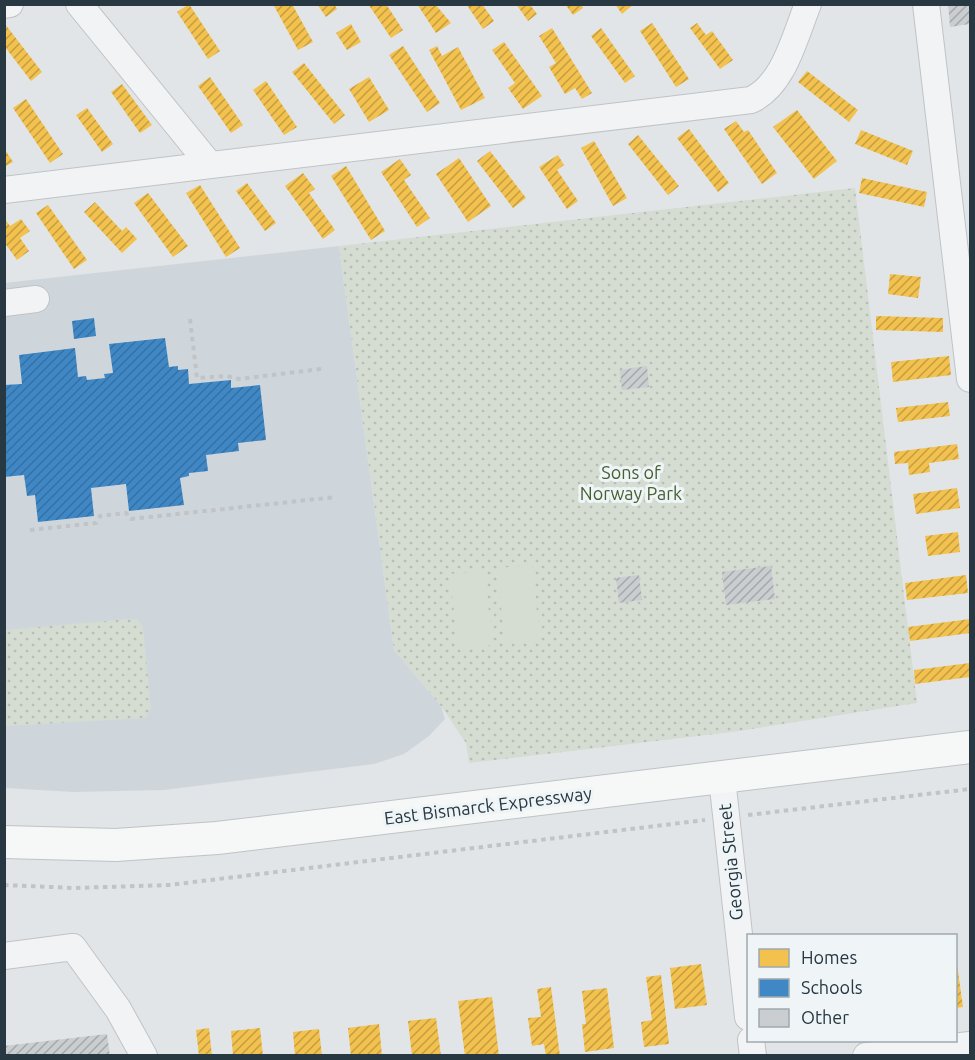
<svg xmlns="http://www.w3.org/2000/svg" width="975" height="1060" font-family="Ubuntu,sans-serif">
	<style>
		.built { fill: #cfd6db }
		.grass { fill: url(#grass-dots) }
		.garden { fill: #d5dcd2 }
		.homes { fill: url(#homes-hatch) }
		.schools { fill: url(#schools-hatch) }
		.building { fill: url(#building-hatch) }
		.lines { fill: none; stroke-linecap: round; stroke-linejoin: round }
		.minor-casing { stroke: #c0c3c6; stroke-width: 28 }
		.major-casing { stroke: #bec3c6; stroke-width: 34 }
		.path { stroke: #c0c4c7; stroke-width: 4; stroke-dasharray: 4.5 4.5; stroke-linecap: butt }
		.minor { stroke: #f2f3f4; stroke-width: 26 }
		.major { stroke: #f6f7f7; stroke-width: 32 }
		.labels { text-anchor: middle; stroke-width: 6; stroke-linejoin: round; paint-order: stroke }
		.park-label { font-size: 18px; fill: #466032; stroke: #eff5f7 }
		.street-label { font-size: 18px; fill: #273843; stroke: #eff5f7 }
	</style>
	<defs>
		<pattern id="grass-dots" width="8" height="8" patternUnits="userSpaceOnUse" patternTransform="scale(1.5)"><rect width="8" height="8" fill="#d5dcd2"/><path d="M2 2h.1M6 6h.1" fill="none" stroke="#b7beb6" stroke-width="1.8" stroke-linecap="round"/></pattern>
		<pattern id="homes-hatch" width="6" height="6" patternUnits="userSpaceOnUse" patternTransform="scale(1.5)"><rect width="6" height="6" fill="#f2c14e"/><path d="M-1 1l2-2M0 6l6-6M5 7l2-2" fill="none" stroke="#c49e42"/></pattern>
		<pattern id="schools-hatch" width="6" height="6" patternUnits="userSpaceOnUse" patternTransform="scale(1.5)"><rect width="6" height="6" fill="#3f88c5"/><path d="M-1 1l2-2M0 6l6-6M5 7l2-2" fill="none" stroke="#3570a2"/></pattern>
		<pattern id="building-hatch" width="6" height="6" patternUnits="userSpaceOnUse" patternTransform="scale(1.5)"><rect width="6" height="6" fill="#caced0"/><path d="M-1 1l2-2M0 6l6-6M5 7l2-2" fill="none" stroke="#a4a8aa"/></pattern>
	</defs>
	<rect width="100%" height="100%" fill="#e2e5e8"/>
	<path class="built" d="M339 246 394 650 441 706 445 719 429 736 404 754 374 764 164 790 73 792 5 788 4 283Z"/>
	<g class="grass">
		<path d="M855 188 917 703 732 732 469 763 466 743 441 706 394 650 339 246Z"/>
		<path d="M129 619 139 620 143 628 151 709 145 718 5 726V630Z"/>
	</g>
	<g class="garden">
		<path d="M532 565 540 640 505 644 497 568Z"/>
		<path d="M484 570 493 645 458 649 450 574Z"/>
	</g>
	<g class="homes">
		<path d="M189 4 220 51 208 59 177 12Z"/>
		<path d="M273 4H292L313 42 298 50Z"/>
		<path d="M317 4H334L337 9 326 17Z"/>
		<path d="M368 4H386L403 30 391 38Z"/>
		<path d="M417 4H435L451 23 436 33Z"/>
		<path d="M466 4H482L494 21 483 29Z"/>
		<path d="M516 4H533L531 6 537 14 528 21Z"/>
		<path d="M565 4H581L583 8 573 15Z"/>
		<path d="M615 4H634L622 14Z"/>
		<path d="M652 23 689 79 676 87 640 31Z"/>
		<path d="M697 23 706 35 712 31 733 60 720 69 690 28Z"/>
		<path d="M5 24 42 72 31 81 5 47Z"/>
		<path d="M351 24 361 42 347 50 336 33Z"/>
		<path d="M552 28 592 93 582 99 575 88 565 94 549 67 556 63 539 36Z"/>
		<path d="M601 28 635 76 625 83 591 36Z"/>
		<path d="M504 42 542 96 523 109 508 88 515 83 492 50Z"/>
		<path d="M403 46 440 103 427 112 389 55Z"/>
		<path d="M437 46 442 56 458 47 485 98 461 110 429 50Z"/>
		<path d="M304 63 345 115 334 124 292 72Z"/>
		<path d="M807 71 858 110 849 122 798 82Z"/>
		<path d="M210 77 243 125 231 133 198 86Z"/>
		<path d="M369 77 389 110 369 122 349 89Z"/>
		<path d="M266 81 297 127 284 135 253 90Z"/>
		<path d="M122 84 152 125 140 133 111 92Z"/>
		<path d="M26 99 63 154 50 163 13 108Z"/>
		<path d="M87 108 113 144 102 152 76 115Z"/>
		<path d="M797 110 837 161 814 179 773 127Z"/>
		<path d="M736 121 744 132 748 130 777 173 762 184 724 129Z"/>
		<path d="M689 129 729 183 718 192 677 138Z"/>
		<path d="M861 130 913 151 907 165 855 144Z"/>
		<path d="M638 135 679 186 668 195 628 144Z"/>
		<path d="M594 141 627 198 613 206 581 148Z"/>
		<path d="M4 148 13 162 4 167Z"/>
		<path d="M490 151 526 198 513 208 477 161Z"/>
		<path d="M558 155 564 165 557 170 578 201 567 209 539 167Z"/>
		<path d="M459 158 491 206 468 222 436 174Z"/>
		<path d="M400 159 411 175 404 180 430 218 417 227 381 172Z"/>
		<path d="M346 166 385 231 371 240 331 176Z"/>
		<path d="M303 173 315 189 309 193 335 230 323 239 285 186Z"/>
		<path d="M862 178 927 192 924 207 859 193Z"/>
		<path d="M247 183 276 223 265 231 236 191Z"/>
		<path d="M200 185 240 248 226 257 186 193Z"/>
		<path d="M148 193 188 246 173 257 134 203Z"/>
		<path d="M95 202 122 231 126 227 137 239 122 253 84 212Z"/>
		<path d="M48 205 87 260 74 269 36 213Z"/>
		<path d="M4 218 10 226 21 219 30 231 20 238 29 251 17 260 4 242Z"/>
		<path d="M890 274 921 277 918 298 888 294Z"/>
		<path d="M876 316 943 318V332L876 330Z"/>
		<path d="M949 356 951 375 893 382 891 362Z"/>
		<path d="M948 402 950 416 898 422 896 408Z"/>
		<path d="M957 444 959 459 929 463 930 472 909 475 908 463 895 464 894 452Z"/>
		<path d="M957 488 960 508 916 514 913 494Z"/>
		<path d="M958 532 960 552 928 556 925 536Z"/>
		<path d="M966 575 968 593 907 600 905 583Z"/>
		<path d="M970 619V633L910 641 908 627Z"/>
		<path d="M970 663V677L915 684 914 670Z"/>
		<path d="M956 957 963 1007 956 1008Z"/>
		<path d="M701 964 707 1005 675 1009 670 968Z"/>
		<path d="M661 975 669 1044 644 1047 641 1022 652 1020 646 977Z"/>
		<path d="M551 987 560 1056H546L544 1044 532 1046 528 1018 541 1017 537 989Z"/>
		<path d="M607 988 614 1048 585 1052 582 1024H586L582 991Z"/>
		<path d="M492 997 499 1056H465L458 1001Z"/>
		<path d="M436 1018 441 1056H412L408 1021Z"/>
		<path d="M379 1024 382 1056H351L348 1028Z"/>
		<path d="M209 1028 212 1056H199L196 1030Z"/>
		<path d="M260 1028 263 1056H233L231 1031Z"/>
		<path d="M319 1029 322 1056H295L293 1032Z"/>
	</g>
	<g class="schools">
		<path d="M94 318 96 336 74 339 72 321Z"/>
		<path d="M165 338 169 367 178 366V370L188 369 189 384 231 380V388L260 385 266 440 238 443 239 451 206 455 208 471 189 473V476L180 478 184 505 129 511 126 484 91 488 94 516 38 522 35 495 27 496 24 475 4 477V385L22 384 19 355 75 348 78 377 86 376 87 380 105 378 104 374 113 373 109 344Z"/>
	</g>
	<g class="building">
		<path d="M948 4H970V24L950 27Z"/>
		<path d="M647 366 649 387 622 390 620 370Z"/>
		<path d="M771 566 775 599 726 605 722 572Z"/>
		<path d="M639 575 642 600 619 603 616 578Z"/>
		<path d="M107 1034 110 1056H4V1046Z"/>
	</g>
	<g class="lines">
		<g class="minor-casing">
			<g id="minor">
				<path d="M79 4 210 165"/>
				<path d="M926 4 970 379"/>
				<path d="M4 5 10 4"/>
				<path d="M4 190 751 100C784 85 795 36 808 4"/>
				<path d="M4 303 36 299"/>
				<path d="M722 778 748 1017"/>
				<path d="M4 956 73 947 118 1009 144 1056"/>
				<path d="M751 1040 753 1056"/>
				<path d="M866 1056 970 1045"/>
			</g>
		</g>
		<g class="major-casing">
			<path id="major" d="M4 842 116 845 217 838 970 747"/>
		</g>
		<g class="path">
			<path d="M190 319 197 378 227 376 239 379 321 369"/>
			<path d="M30 530 96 523 100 516 126 513 131 519 336 497"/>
			<path d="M748 815 970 789"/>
			<path d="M4 885 74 888 169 885 705 820"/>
		</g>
		<use href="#minor" class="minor"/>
		<use href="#major" class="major"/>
	</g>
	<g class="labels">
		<g class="park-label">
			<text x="631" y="479">Sons of<tspan x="631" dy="21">Norway Park</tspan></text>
		</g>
		<g class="street-label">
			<text transform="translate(488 806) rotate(-7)" y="6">East Bismarck Expressway</text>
			<text transform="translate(731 862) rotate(-96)" y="6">Georgia Street</text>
		</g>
	</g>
	<rect width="975" height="1060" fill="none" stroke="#273843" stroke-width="12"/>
	<rect x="747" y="934" width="210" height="108" fill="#eff5f7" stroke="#9fa9af" stroke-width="1.5"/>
	<rect x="759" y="949" width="30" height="18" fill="#f2c14e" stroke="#9fa9af" stroke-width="1.5"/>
	<text x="801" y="964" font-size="18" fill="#273843">Homes</text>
	<rect x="759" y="979" width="30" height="18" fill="#3f88c5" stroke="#9fa9af" stroke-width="1.5"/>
	<text x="801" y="994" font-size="18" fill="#273843">Schools</text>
	<rect x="759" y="1009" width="30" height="18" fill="#caced0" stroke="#9fa9af" stroke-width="1.5"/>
	<text x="801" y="1024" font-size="18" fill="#273843">Other</text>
</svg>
